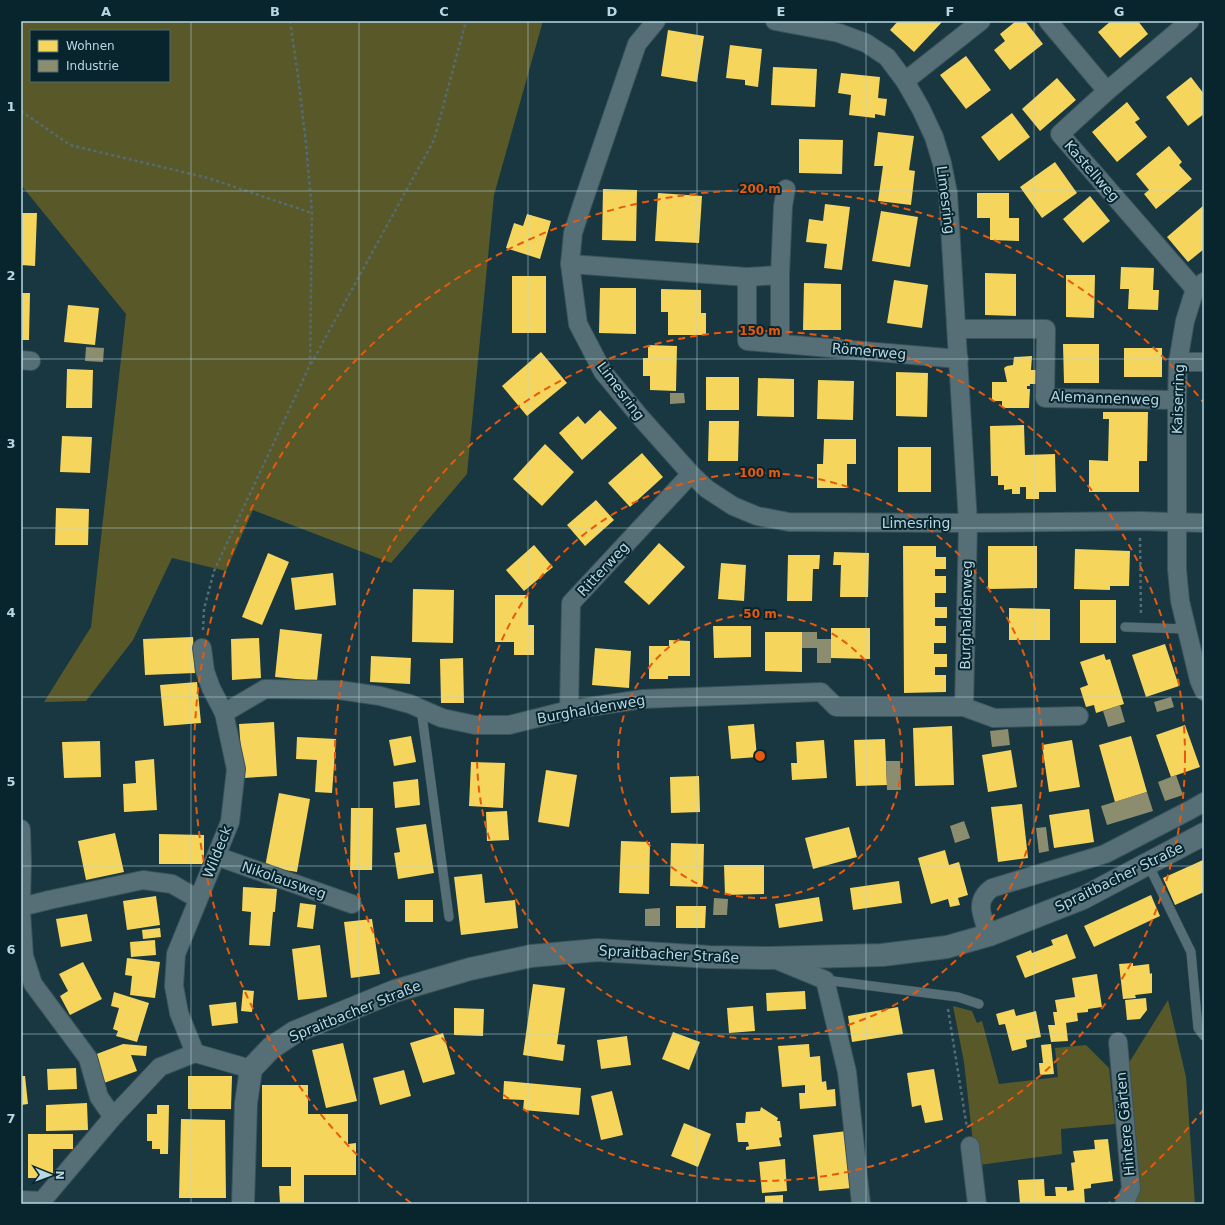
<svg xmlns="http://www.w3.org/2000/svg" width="1225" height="1225" font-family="'DejaVu Sans',sans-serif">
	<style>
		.green { fill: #595829; fill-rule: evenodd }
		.homes { fill: #f6d55c }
		.industry { fill: #8c8c6e }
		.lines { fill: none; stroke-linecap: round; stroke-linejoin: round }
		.service-casing { stroke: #3b535a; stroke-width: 10 }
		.minor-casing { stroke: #3b535a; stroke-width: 20 }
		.tertiary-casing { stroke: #3b535a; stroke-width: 24 }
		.path { stroke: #546c73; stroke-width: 2.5; stroke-dasharray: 3 3; stroke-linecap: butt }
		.service { stroke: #566f77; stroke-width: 9 }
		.minor { stroke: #566f77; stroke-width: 18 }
		.tertiary { stroke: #566f77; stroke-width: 22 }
		.grid { fill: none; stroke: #b7d7e3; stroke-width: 1; stroke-opacity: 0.55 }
		.ring { fill: none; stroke: #e8590c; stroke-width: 2; stroke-dasharray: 7 5 }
		.labels { text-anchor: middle; stroke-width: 4; stroke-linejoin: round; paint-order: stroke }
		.street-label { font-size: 14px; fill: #b7d7e3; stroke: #08252e }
		.centre { fill: #e8590c; stroke: #08252e; stroke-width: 2 }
		.ring-label { font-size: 12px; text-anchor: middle; font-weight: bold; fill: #e8590c; stroke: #08252e; stroke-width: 4; stroke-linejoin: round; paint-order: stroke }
		.neatline { fill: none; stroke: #b7d7e3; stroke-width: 1.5 }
		.grid-label { font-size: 13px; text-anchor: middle; font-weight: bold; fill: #b7d7e3 }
	</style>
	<rect width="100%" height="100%" fill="#183740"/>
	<g class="green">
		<path d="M21 21H543L494 195 467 474 391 563 253 510 226 571 172 558 133 640 86 701 44 702 91 627 126 314 21 185ZM31 31H169V81H31Z"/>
		<path d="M1168 1000 1186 1077 1195 1204H1134L1138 1196 1139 1177 1127 1066Z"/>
		<path d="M953 1006 972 1011 977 1023 982 1021 999 1084 1058 1077 1055 1048 1086 1045 1109 1068 1115 1124 1061 1129 1062 1154 979 1165 973 1143 964 1062Z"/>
	</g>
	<g class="homes">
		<path d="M898 21H943L914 52 890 30Z"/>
		<path d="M1016 21H1025L1043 44 1010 70 994 50 1005 41 1000 34Z"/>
		<path d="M1111 21H1138L1148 34 1120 58 1098 32Z"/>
		<path d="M668 30 704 36 697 82 661 76Z"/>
		<path d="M730 45 762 49 758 87 745 85V80L726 78Z"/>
		<path d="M966 56 991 90 966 109 940 75Z"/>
		<path d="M773 67 817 69 815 107 771 105Z"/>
		<path d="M841 73 880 77 878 98 887 99 885 116 875 114V118L849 115 851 95 838 93Z"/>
		<path d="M1191 77 1204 94V114L1188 126 1166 97Z"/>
		<path d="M1057 78 1076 100 1040 131 1022 109Z"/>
		<path d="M1127 102 1140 119 1135 122 1147 137 1117 162 1092 132Z"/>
		<path d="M1012 113 1030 137 999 161 981 137Z"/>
		<path d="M878 132 914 136 909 170 915 171 911 205 878 201 883 166H874Z"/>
		<path d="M799 139 843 140 842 174 799 173Z"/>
		<path d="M1169 146 1182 162 1179 165 1192 179 1156 209 1144 194 1149 190 1136 174Z"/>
		<path d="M1055 162 1077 193 1042 218 1020 187Z"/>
		<path d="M603 189 637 190 636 241 602 240Z"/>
		<path d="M658 193 702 196 699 243 655 241Z"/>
		<path d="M977 193H1009V218H1019V241L990 240V218H977Z"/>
		<path d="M1090 196 1110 221 1083 243 1063 219Z"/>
		<path d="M825 204 850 207 842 270 824 268 827 244 806 242 809 219 823 221Z"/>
		<path d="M1204 205V249L1188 262 1167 237Z"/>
		<path d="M881 211 918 217 910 267 872 261Z"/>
		<path d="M21 213H37L35 266 21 265Z"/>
		<path d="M527 214 551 221 540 259 506 248 514 223 523 226Z"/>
		<path d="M1121 267 1154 268 1153 290H1159L1158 310 1128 309 1129 289H1120Z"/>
		<path d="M985 273 1016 274V316L985 315Z"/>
		<path d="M1066 275H1095L1094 318 1066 317Z"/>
		<rect x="512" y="276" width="34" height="57"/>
		<path d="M894 280 928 285 922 328 887 323Z"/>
		<path d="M804 283 841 284V330H803Z"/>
		<path d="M600 288H636V334L599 333Z"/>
		<path d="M661 289 701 290V313H706V335H668V312H661Z"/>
		<path d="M21 293H30L29 340H21Z"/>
		<path d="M68 305 99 308 95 345 64 342Z"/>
		<path d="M1063 344H1099V383H1064Z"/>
		<path d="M648 345 677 346 676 391 650 390V376H643V358H648Z"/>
		<rect x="1124" y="348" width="38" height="29"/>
		<path d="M541 352 567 383 527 416 502 386Z"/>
		<path d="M1032 356 1031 370H1036V384H1030V386H1027V389H1030L1029 408H1002V401H992V382H1007L1004 368 1007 366 1013 365 1014 357Z"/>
		<path d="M67 369 93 370 92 408H66Z"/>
		<path d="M896 372 928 373 927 417 896 416Z"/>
		<rect x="706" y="377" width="33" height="33"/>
		<path d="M758 378 794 379V417L757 416Z"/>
		<path d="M818 380 854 381 853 420 817 419Z"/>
		<path d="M600 410 617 428 582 460 559 433 578 416 585 424Z"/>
		<path d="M1103 412H1148L1147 461H1139V492H1089V460L1108 461 1109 419H1103Z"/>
		<path d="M709 421H739L738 461H708Z"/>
		<path d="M1024 425 1025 455 1055 454 1056 492H1039V499H1026V487H1020V494H1012V489L1004 490V485H998V476H991L990 426Z"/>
		<path d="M62 436 92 437 90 473 60 472Z"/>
		<path d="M824 439H856V464H847V488H817V464H823Z"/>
		<path d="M545 444 574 472 542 506 513 479Z"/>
		<rect x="898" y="447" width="33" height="45"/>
		<path d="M642 453 663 477 630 507 608 483Z"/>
		<path d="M596 500 614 520 585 546 567 525Z"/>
		<path d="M56 508 89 509 88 545H55Z"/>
		<path d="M659 543 685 567 649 605 624 582Z"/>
		<path d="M534 545 553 567 524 591 506 570Z"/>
		<path d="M903 546H936V557H946V569H935V576H946V593H935V607H947V618H935V626H946V643H934V654H947V667H935V675H946V692L904 693Z"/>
		<path d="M988 546H1037V588L988 589Z"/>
		<path d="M1075 549 1130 551 1129 586H1110V590L1074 589Z"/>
		<path d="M834 552 869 553 868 597H840L841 565H833Z"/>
		<path d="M268 553 289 562 262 625 242 617Z"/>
		<path d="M788 555H820L819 569H813L812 601H787Z"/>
		<path d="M721 563 746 565 744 601 718 599Z"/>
		<path d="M333 573 336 605 295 610 291 578Z"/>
		<path d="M413 589 454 590 453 643 412 642Z"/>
		<path d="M495 595H528V625H534V655H514V642H495Z"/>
		<rect x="1080" y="600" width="36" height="43"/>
		<path d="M1009 608 1050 609V640H1009Z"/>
		<path d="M713 626H751V657L714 658Z"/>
		<path d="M831 628H870V659L831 658Z"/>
		<path d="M280 629 322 634 317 681 275 677Z"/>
		<path d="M765 632H802V672L765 671Z"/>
		<path d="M193 637 195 673 145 675 143 639Z"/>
		<path d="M259 638 261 678 232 680 231 639Z"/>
		<path d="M669 640 690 641V676H668V679H649V646H669Z"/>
		<path d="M1165 644 1179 686 1146 697 1132 655Z"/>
		<path d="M595 648 631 651 629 688 592 685Z"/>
		<path d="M1104 654 1106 660 1110 659 1124 704 1096 713 1094 705 1086 707 1080 688 1088 685 1080 662Z"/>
		<path d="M371 656 411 658 410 684 370 682Z"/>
		<path d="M463 658 464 703H441L440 659Z"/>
		<path d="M197 682 201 723 164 726 160 685Z"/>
		<path d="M274 722 277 776 243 778 239 724Z"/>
		<path d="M754 724 757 757 731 759 728 726Z"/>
		<path d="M1185 725 1200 767 1171 777 1156 735Z"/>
		<path d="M952 726 954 785 915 786 913 728Z"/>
		<path d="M411 736 416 762 394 766 389 740Z"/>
		<path d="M1131 736 1147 792 1115 802 1099 745Z"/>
		<path d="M297 737 336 739 332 793 315 792 317 760 296 759Z"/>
		<path d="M885 739 887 785 856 786 854 740Z"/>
		<path d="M824 740 827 778 792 780 791 763H797L796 742Z"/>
		<path d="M1072 740 1080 787 1049 792 1042 745Z"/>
		<path d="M100 741 101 777 64 778 62 742Z"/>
		<path d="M1011 750 1017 787 988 792 982 755Z"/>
		<path d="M154 759 157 810 124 812 123 784 136 783 135 761Z"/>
		<path d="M471 762 505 763 503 808 469 806Z"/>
		<path d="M546 770 577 775 569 827 538 822Z"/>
		<path d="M699 776 700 812 671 813 670 777Z"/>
		<path d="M418 779 420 805 395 808 393 782Z"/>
		<path d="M279 793 310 799 297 872 265 867Z"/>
		<path d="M1022 804 1028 858 998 862 991 807Z"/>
		<path d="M351 808H373L372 870H350Z"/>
		<path d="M1089 809 1094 842 1054 848 1049 815Z"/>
		<path d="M507 811 509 840 487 841 486 812Z"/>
		<path d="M426 824 434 873 398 879 394 853 400 852 396 828Z"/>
		<path d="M849 827 857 857 813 869 805 838Z"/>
		<path d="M115 833 124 872 86 880 78 841Z"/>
		<path d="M159 834 204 835V864H159Z"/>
		<path d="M621 841 650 842 649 894 619 893Z"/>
		<path d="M671 843 704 844 703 887 670 886Z"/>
		<path d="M945 850 949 865 959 862 968 895 958 898 960 905 950 907 948 899 931 904 918 858Z"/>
		<path d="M1203 860 1204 892 1175 905 1163 878Z"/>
		<path d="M724 865H764V894L725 895Z"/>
		<path d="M482 874 485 903 515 900 518 928 461 935 454 877Z"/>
		<path d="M899 881 902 903 853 910 850 888Z"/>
		<path d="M243 887 277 889 275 912H273L270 946 249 945 251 912 242 911Z"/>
		<path d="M1151 895 1160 916 1094 947 1084 926Z"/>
		<path d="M156 896 160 925 127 930 123 901Z"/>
		<path d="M819 897 823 921 779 928 775 904Z"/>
		<rect x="405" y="900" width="28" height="22"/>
		<path d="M300 903 316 905 313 929 297 927Z"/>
		<path d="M676 906H706L705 928H676Z"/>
		<path d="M87 914 92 941 61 947 56 919Z"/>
		<path d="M372 919 380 974 351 978 344 922Z"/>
		<path d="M160 928 161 937 143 939 142 930Z"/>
		<path d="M1067 934 1076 958 1025 978 1016 956 1031 950 1032 953 1053 945 1051 940Z"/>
		<path d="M155 940 156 955 131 957 130 942Z"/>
		<path d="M320 945 327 997 298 1000 292 949Z"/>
		<path d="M127 958 160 962 155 998 130 995 132 976 125 975Z"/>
		<path d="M83 962 102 999 70 1015 60 996 68 991 59 974Z"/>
		<path d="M1133 963V966L1149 964 1150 974 1152 973V993L1135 995 1136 998 1123 999 1119 964Z"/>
		<path d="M1097 974 1102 1007 1088 1009V1012L1077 1013 1078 1021 1066 1023 1068 1041 1051 1042 1048 1025H1055L1053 1012H1057L1055 1000 1075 997 1072 978Z"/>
		<path d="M533 984 565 988 557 1044 565 1045 563 1061 523 1055Z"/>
		<path d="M243 990 254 991 252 1012 241 1011Z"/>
		<path d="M805 991 806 1009 767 1011 766 993Z"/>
		<path d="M114 992 149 1003 137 1042 116 1036 118 1031 113 1029 119 1008 111 1006Z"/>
		<path d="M1146 998 1147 1010 1140 1019 1127 1020 1125 1000Z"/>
		<path d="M236 1002 238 1023 212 1026 209 1005Z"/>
		<path d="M753 1006 755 1031 729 1033 727 1008Z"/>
		<path d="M898 1007 903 1034 852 1042 848 1016Z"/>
		<path d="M454 1008 484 1009 483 1036 454 1035Z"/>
		<path d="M1014 1009 1016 1016 1036 1011 1041 1037 1026 1040 1027 1047 1012 1051 1005 1024 999 1025 996 1014Z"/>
		<path d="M673 1032 700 1042 689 1070 662 1059Z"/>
		<path d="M443 1033 455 1074 423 1083 410 1043Z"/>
		<path d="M627 1036 631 1065 601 1069 597 1040Z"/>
		<path d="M343 1043 357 1101 326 1108 312 1050Z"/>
		<path d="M123 1044 147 1046 146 1056 131 1055 137 1071 104 1083 94 1055Z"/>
		<path d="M809 1044 810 1057 820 1056 822 1082 826 1081 827 1090 835 1089 836 1106 800 1109 799 1093H805V1085L782 1087 778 1046Z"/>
		<path d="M1051 1044 1054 1074 1040 1075 1039 1063H1043L1041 1045Z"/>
		<path d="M76 1068 77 1089 48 1090 47 1069Z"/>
		<path d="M934 1069 943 1120 925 1123 921 1105 912 1107 907 1073Z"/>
		<path d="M404 1070 411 1096 380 1105 373 1078Z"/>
		<path d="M21 1076H25L28 1104 21 1105Z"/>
		<path d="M188 1076H232L231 1109H188Z"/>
		<path d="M504 1081 581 1088 579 1115 523 1110 524 1100 503 1099Z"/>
		<path d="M262 1085H308V1114H348V1144L356 1143V1175H304V1204H280L279 1186H291V1167H262Z"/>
		<path d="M612 1091 623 1135 601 1140 591 1096Z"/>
		<path d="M87 1103 88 1130 46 1131V1105Z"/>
		<path d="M157 1105H169L168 1154H160V1149H152V1141H147V1114H157Z"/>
		<path d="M761 1107 778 1118 777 1121H780L782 1137 779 1138 781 1146 746 1150V1147L749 1146 748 1142H738L736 1123H745L746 1112 760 1111Z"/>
		<path d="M181 1119 225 1120 226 1198H179Z"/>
		<path d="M684 1123 711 1134 698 1167 671 1156Z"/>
		<path d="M847 1131 852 1188 819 1191 813 1135Z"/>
		<path d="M28 1134H73V1149H53V1178H28Z"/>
		<path d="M1108 1139 1113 1181 1091 1184V1188L1084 1189 1085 1204H1020L1018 1180 1044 1179 1045 1196H1056L1055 1187H1067V1191L1074 1190 1071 1163 1075 1162 1073 1151 1095 1149 1094 1140Z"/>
		<path d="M785 1159 787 1191 762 1193 759 1162Z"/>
		<path d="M783 1195V1204H765V1196Z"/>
	</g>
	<g class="industry">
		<path d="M86 347 104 348 103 362 85 361Z"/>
		<path d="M670 393H684L685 403 670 404Z"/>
		<path d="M802 632H817V639H831V663H817V648H802Z"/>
		<path d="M1171 697 1174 707 1157 712 1154 702Z"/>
		<path d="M1120 705 1125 722 1108 727 1103 711Z"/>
		<path d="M1008 729 1010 745 992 747 990 731Z"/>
		<path d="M886 761H900L901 790H887Z"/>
		<path d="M1176 775 1183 795 1165 801 1158 782Z"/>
		<path d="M1147 792 1153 811 1107 825 1101 806Z"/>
		<path d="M964 821 970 838 955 843 950 826Z"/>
		<path d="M1046 827 1049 851 1039 853 1036 828Z"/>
		<path d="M714 898 728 899 727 915H713Z"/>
		<path d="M660 908V926H645V909Z"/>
	</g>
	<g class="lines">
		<g class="service-casing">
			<g id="service">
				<path d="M1125 627 1187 629"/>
				<path d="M421 708 449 917"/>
				<path d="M1148 864 1191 952 1198 1028 1204 1036"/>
				<path d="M825 980 958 997 979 1004"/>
			</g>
		</g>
		<g class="minor-casing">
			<g id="minor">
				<path d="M656 21 637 44 582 205 573 233 570 264 578 324 603 372 641 418 691 474 707 489 733 506 757 516 789 522 968 523 1140 521 1204 523"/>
				<path d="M1048 21 1107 91"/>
				<path d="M1190 21 1107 91 1060 134 1195 289"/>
				<path d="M905 81 981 21"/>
				<path d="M570 264 747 277"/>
				<path d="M780 275 783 206 786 189"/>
				<path d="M1204 282 1195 289 1185 321 1178 362 1177 400V569L1180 601 1199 680 1204 691"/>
				<path d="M957 329H1046L1045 398 1177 400"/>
				<path d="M780 343V275L747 277V341L959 359"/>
				<path d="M21 360 31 361"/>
				<path d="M1178 362H1204"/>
				<path d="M964 707 994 718 1079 716"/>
				<path d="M569 710 571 603 691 474"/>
				<path d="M224 713 265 689 339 690 380 696 410 704 442 718 475 725H509L569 710 643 699 821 692 836 707H964L968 523 948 193 942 163 934 137 921 109 905 81 887 57 866 43 839 33 775 21"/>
				<path d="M21 829 22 862 21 902"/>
				<path d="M216 856 352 904"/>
				<path d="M21 907 49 900 143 880 172 884 198 899"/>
				<path d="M21 912 24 956 33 984 88 1058 99 1097 113 1117"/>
				<path d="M989 935C983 917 973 902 992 888L1105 854 1190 810 1204 802"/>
				<path d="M774 959 825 980 847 1072 861 1204"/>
				<path d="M1118 1042 1131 1189 1124 1204"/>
				<path d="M195 1053 179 1013 174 986 176 954 230 822 236 769 224 713 211 688 205 671 202 648"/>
				<path d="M970 1146 977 1204"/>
				<path d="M21 1200 42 1201"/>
				<path d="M42 1204V1201L113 1117 160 1067 195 1053 251 1069"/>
			</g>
		</g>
		<g class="tertiary-casing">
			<path id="tertiary" d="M243 1204 246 1103 251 1069 271 1048 295 1032 395 991 470 969 531 956 598 950 709 957 769 958 882 955 947 947 989 935 1083 898 1204 834"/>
		</g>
		<g class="path">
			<path d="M21 111 70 145 208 178 312 213"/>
			<path d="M311 364 434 140 466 21"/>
			<path d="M1140 538 1141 615"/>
			<path d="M203 630 204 609 214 571 310 365 312 213 306 143 298 76 290 21"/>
			<path d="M948 1009 967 1128"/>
		</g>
		<use href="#service" class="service"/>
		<use href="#minor" class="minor"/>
		<use href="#tertiary" class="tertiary"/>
	</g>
	<path class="grid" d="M191 21V1204M359 21V1204M528 21V1204M697 21V1204M866 21V1204M1034 21V1204M21 191H1204M21 359H1204M21 528H1204M21 697H1204M21 866H1204M21 1034H1204"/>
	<g class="ring">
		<circle cx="760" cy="756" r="142"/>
		<circle cx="760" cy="756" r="283"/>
		<circle cx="760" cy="756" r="425"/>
		<path d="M1204 1109A567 567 0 0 1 1109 1203M411 1203A567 567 0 1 1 1204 403"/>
	</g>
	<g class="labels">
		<g class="street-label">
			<text transform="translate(1092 171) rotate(49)" y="5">Kastellweg</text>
			<text transform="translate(946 200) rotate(83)" y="5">Limesring</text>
			<text transform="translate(869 351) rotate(5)" y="5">Römerweg</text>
			<text transform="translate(621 391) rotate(53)" y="5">Limesring</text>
			<text transform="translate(1105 398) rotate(2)" y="5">Alemannenweg</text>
			<text transform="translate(1178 399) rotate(-88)" y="5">Kaiserring</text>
			<text x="916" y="528">Limesring</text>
			<text transform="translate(603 569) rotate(-47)" y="5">Ritterweg</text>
			<text transform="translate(966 615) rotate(-89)" y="5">Burghaldenweg</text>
			<text transform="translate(591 709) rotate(-10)" y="5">Burghaldenweg</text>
			<text transform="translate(217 852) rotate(-68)" y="5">Wildeck</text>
			<text transform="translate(1119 877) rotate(-26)" y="5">Spraitbacher Straße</text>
			<text transform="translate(284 880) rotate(19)" y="5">Nikolausweg</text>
			<text transform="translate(669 954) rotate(3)" y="5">Spraitbacher Straße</text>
			<text transform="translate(355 1011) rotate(-22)" y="5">Spraitbacher Straße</text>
			<text transform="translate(1125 1124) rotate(-95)" y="5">Hintere Gärten</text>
		</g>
	</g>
	<circle cx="760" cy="756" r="6" class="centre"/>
	<g class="ring-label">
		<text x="760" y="193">200 m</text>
		<text x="760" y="335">150 m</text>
		<text x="760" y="477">100 m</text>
		<text x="760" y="618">50 m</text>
	</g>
	<rect width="1225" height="1225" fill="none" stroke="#08252e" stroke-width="44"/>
	<rect x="30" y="30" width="140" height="52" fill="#08252e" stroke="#4e6c76"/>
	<rect x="38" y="40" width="20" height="12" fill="#f6d55c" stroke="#4e6c76"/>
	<text x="66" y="50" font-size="12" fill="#b7d7e3">Wohnen</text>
	<rect x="38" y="60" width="20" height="12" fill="#8c8c6e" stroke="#4e6c76"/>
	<text x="66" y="70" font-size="12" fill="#b7d7e3">Industrie</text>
	<g transform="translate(50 1175) rotate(91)" stroke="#08252e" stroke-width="3" paint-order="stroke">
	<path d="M0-3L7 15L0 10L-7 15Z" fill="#b7d7e3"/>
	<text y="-6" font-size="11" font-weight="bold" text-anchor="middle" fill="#b7d7e3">N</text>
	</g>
	<rect x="22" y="22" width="1181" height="1181" class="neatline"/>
	<g class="grid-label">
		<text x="106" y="16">A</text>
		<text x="275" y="16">B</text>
		<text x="444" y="16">C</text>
		<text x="612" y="16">D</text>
		<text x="781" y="16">E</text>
		<text x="950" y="16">F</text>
		<text x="1119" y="16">G</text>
		<text x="11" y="111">1</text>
		<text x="11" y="280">2</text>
		<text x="11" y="448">3</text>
		<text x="11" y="617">4</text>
		<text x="11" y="786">5</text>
		<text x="11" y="954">6</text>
		<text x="11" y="1123">7</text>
	</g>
</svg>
